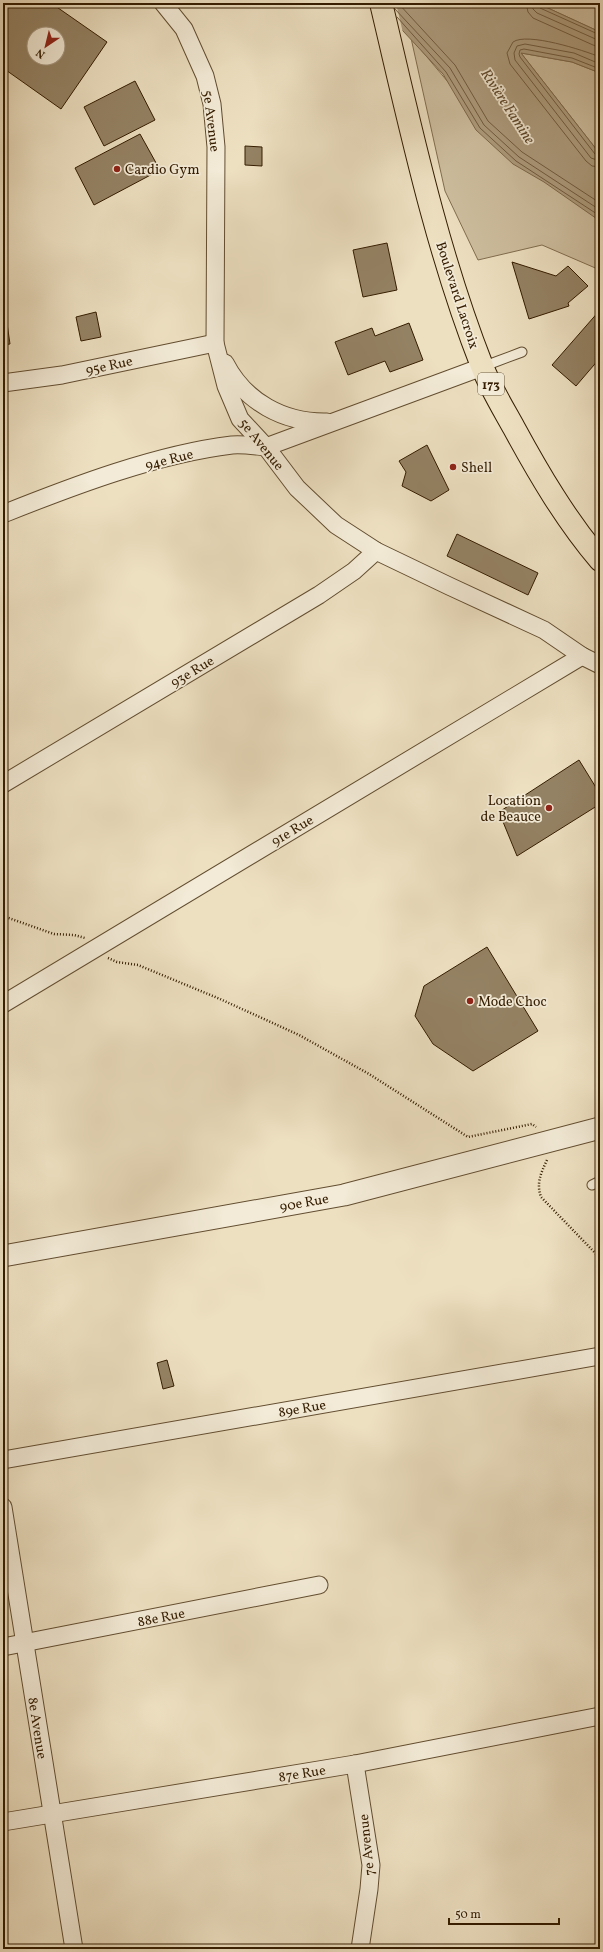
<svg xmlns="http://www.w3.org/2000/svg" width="603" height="1952" font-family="Vollkorn,serif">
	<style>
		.green { fill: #cebfa0; stroke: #816e50 }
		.water { fill: #ae9d7f; stroke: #7d694c }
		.pier { fill: #ede0c1 }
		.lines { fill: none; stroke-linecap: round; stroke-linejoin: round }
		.shore { stroke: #715c40; stroke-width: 1 }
		.building { fill: #948264; stroke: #341c00; fill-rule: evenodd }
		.service-casing { stroke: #624d30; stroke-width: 11 }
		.minor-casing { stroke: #624d30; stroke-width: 19 }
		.tertiary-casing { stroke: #624d30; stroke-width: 23 }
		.primary-casing { stroke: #341c00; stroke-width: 24 }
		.path { stroke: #341c00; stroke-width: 2.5; stroke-dasharray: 1 2; stroke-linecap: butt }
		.service { stroke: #f3ebd7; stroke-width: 9 }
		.minor { stroke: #f3ebd7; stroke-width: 17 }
		.tertiary { stroke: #f3ebd7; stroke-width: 21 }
		.primary { stroke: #ede0c1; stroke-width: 22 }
		.poi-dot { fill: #8f2418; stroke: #f3ebd7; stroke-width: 1.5 }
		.labels { text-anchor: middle; stroke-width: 3.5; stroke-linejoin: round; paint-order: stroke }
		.shield { fill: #f3ebd7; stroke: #6d5a40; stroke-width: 1 }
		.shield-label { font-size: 13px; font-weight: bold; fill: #341c00 }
		.street-label { font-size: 14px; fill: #341c00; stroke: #f3ebd7 }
		.poi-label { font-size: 14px; fill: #341c00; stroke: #f3ebd7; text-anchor: start }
		.water-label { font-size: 15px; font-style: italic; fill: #5f492c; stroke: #f3ebd7 }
	</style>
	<rect width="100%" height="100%" fill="#ede0c1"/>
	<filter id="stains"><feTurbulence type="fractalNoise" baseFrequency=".005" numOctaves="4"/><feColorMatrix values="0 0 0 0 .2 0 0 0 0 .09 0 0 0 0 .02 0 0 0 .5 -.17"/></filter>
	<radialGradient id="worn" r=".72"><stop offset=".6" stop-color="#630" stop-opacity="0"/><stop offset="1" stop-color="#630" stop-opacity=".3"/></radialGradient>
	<g class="green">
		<path d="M537 3H600V32Z"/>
		<path d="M411 38 448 82 600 220V270L542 245 478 260 445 191Z"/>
		<path d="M521 53 572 62 600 73V154Z"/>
	</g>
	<path class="water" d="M377 3H537L600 32V73L572 62 521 53 600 154V221L544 182 513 164 476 130 443 74Z"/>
	<path class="pier" d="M375 3H396L403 33 376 4Z"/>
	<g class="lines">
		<g class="shore">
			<path d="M398 3 455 65 488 121 522 152 600 203"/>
			<path d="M526 3 528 12 533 18 593 45 600 47"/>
			<path d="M532 3 533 9 537 13 600 41"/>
			<path d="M537 3 540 8 600 35"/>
			<path d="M394 8 450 68 484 125 519 157 600 210"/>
			<path d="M397 17 446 72 480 128 516 161 600 216"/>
			<path d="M600 57C583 50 527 32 513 42L507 53 510 64 586 161 592 166 600 167"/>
			<path d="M600 64 574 53 525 44 517 46 514 53 515 60 591 158 600 161"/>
			<path d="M600 69 572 58 524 49 520 50 519 54 520 57 595 154 600 156"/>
		</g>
	</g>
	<g class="building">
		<path d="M5 3H51L107 42 61 109 3 68V6ZM34 34H58V58H34Z"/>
		<path d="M135 81 155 120 104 146 84 107Z"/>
		<path d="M140 134 160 170 94 205 75 168Z"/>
		<path d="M245 146 262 147V166L245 165Z"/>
		<path d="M387 243 397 290 363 297 353 250Z"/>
		<path d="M512 262 556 276 568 266 588 286 568 303 569 306 529 319Z"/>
		<path d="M3 296 10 344 3 345Z"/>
		<path d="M600 310V358L576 386 552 365Z"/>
		<path d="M96 312 101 337 81 341 76 317Z"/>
		<path d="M409 323 423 360 390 372 385 361 348 375 335 342 372 328 375 336Z"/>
		<path d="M427 445 449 490 431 501 402 486 406 472 399 461Z"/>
		<path d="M457 534 538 573 528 595 447 556Z"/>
		<path d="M579 760 600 794V804L517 856 499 812Z"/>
		<path d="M487 947 538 1031 473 1071 433 1044 415 1016 424 986Z"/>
		<path d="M167 1360 174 1386 163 1389 157 1363Z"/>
	</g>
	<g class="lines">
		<g class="service-casing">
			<g id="service">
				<path d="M482 367 522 352"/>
				<path d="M592 1185 600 1181"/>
			</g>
		</g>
		<g class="minor-casing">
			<g id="minor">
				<path d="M163 3 184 29 205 76 212 104 216 147 215 343 226 386 240 419 266 447 297 488 336 525 376 551 449 586 544 630 582 656 600 665"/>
				<path d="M225 363C245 402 284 423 327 422"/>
				<path d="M3 383 62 375 215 343"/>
				<path d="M3 514C73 486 157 454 232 445 243 444 255 446 266 447L482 367"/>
				<path d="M3 784 319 595 354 571 376 551"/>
				<path d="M3 1004 582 656"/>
				<path d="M3 1460 600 1356"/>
				<path d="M3 1507 74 1949"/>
				<path d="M3 1647 319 1585"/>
				<path d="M355 1764 371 1865 369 1889 360 1949"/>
				<path d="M3 1822 355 1764 600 1716"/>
			</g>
		</g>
		<g class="tertiary-casing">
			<path id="tertiary" d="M3 1256 344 1195 600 1128"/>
		</g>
		<g class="primary-casing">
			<path id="primary" d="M381 3C410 125 436 249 482 366 490 387 503 408 514 428 539 474 566 520 600 560"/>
		</g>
		<g class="path">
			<path d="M3 916 54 934 74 935 85 938"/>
			<path d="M108 958 117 962 138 965 220 999 299 1035 369 1074 468 1137 532 1124 536 1127"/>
			<path d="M547 1160C541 1173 536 1183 541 1197L600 1258"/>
		</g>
		<use href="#service" class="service"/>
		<use href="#minor" class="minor"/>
		<use href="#tertiary" class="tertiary"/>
		<use href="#primary" class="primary"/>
	</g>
	<g class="poi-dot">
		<circle cx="117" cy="169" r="4"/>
		<circle cx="453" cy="467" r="4"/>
		<circle cx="549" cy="808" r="4"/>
		<circle cx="470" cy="1001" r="4"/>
	</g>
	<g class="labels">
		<rect class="shield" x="478" y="373" width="26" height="22" rx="3"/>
		<g class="shield-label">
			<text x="491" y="389">173</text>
		</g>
		<g class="street-label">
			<text transform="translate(212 121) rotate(83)" y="5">5e Avenue</text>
			<text transform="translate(458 295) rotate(72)" y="5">Boulevard Lacroix</text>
			<text transform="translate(109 365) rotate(-12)" y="5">95e Rue</text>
			<text transform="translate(262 444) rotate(51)" y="5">5e Avenue</text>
			<text transform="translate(169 459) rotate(-14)" y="5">94e Rue</text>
			<text transform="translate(192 671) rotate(-31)" y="5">93e Rue</text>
			<text transform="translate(292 830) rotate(-31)" y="5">91e Rue</text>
			<text transform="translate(304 1202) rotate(-10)" y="5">90e Rue</text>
			<text transform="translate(302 1408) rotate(-10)" y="5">89e Rue</text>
			<text transform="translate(161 1617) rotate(-11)" y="5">88e Rue</text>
			<text transform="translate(38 1728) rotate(81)" y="5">8e Avenue</text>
			<text transform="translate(302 1773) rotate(-9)" y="5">87e Rue</text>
			<text transform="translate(366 1845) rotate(-96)" y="5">7e Avenue</text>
		</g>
		<g class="poi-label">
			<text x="125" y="174">Cardio Gym</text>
			<text x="461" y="472">Shell</text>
			<text x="541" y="805" text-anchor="end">Location<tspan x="541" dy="16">de Beauce</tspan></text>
			<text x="478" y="1006">Mode Choc</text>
		</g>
		<g class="water-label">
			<text transform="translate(508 106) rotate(57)" y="5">Rivière Famine</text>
		</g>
	</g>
	<rect width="603" height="1952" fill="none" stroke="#ede0c1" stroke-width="16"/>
	<rect x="4" y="4" width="595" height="1944" fill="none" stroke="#341c00" stroke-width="2"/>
	<rect x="8" y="8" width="587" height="1936" fill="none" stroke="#341c00"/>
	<g transform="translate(46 46) rotate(215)"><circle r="19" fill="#f3ebd7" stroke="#a79881"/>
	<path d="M0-3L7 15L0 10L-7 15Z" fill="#8f2418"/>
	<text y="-6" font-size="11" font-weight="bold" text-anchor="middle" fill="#341c00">N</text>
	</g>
	<path d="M449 1918v6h110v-6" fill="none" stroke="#341c00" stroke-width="2"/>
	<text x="455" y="1918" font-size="12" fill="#341c00" stroke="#f3ebd7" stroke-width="3" paint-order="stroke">50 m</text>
	<rect width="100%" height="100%" filter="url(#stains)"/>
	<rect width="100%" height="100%" fill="url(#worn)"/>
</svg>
